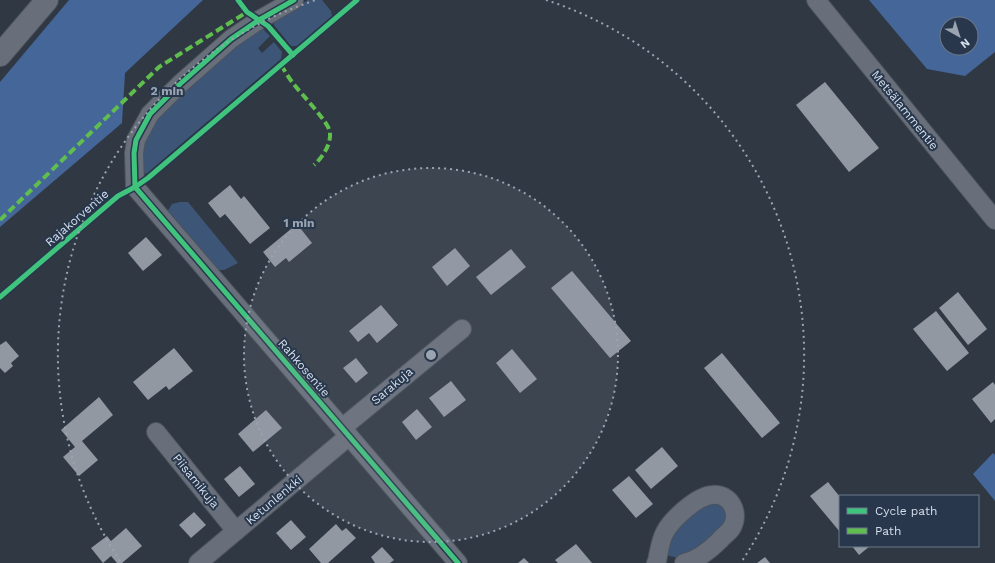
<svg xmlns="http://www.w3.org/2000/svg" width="995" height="563" font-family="'Work Sans',sans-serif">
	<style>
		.green { fill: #3d5576 }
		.forest { fill: #446698; fill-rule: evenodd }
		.building { fill: #9198a2 }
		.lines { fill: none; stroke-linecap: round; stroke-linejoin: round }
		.minor-casing { stroke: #4c545d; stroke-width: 20 }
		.major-casing { stroke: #4c545d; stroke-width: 24 }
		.minor { stroke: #686f7a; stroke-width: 18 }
		.major { stroke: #686f7b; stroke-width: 22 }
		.quiet { stroke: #5fbe4e; stroke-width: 4; stroke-dasharray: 8 4; stroke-linecap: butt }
		.cycleway-casing { stroke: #28374c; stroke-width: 8 }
		.cycleway { stroke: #40c37c; stroke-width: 5 }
		.ring { fill: none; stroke: #9ba5b2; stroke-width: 2; stroke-dasharray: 2 4 }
		.labels { text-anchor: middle; stroke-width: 4; stroke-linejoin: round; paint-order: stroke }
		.street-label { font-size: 12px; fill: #d5dfed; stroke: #28374c }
		.centre { fill: #9ba5b2; stroke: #28374c; stroke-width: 2 }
		.ring-label { font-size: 12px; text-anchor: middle; font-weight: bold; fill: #9ba5b2; stroke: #28374c; stroke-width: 4; stroke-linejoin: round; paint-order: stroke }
	</style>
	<rect width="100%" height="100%" fill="#303844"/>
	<g class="green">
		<path d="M308 0H322L331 11 332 16 297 46H291L274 25V20Z"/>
		<path d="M262 28 270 36 258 48 262 53 274 42 282 52 281 59 146 174 144 172C143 161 141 150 146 139 156 114 176 99 195 82 217 63 238 44 262 28Z"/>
		<path d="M180 202H188L238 263 224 270H217L167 212 172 204Z"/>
		<path d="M705 503H721L728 512 723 528 688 555 679 558 669 556 666 551 671 534Z"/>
	</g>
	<g class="forest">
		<path d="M69 0H203L125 73 122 123 0 227V82Z"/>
		<path d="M869 0H995V52L965 76 927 69ZM947 24H971V48H947Z"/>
		<path d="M993 453 995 455V501L973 474Z"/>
	</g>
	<g class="building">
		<path d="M825 82 879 148 849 172 796 105Z"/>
		<path d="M230 185 241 199 244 196 270 228 250 244 225 214 220 218 208 203Z"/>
		<path d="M297 224 312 243 289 262 286 258 275 267 263 252Z"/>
		<path d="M146 237 162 255 143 271 128 253Z"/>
		<path d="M455 248 470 266 447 286 432 267Z"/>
		<path d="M511 249 526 267 491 295 476 277Z"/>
		<path d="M572 271 631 341 610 358 551 288Z"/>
		<path d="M958 292 987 329 968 345 939 308Z"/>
		<path d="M381 305 398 325 377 343 369 333 358 342 349 331Z"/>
		<path d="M936 311 969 353 947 371 913 329Z"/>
		<path d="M6 341 19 356 11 363 13 366 5 373 0 368V345Z"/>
		<path d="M174 348 193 371 169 390 166 386 148 400 133 382Z"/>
		<path d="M512 349 537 379 520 393 496 363Z"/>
		<path d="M722 353 780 423 762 438 704 368Z"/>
		<path d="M356 358 368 373 356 383 343 368Z"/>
		<path d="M451 381 466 400 444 417 429 398Z"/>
		<path d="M993 382 995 385V419L991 423 972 399Z"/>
		<path d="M99 397 113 415 82 441 98 460 79 476 63 457 75 447 61 430Z"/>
		<path d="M417 409 432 427 416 440 402 422Z"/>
		<path d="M266 410 282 428 253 452 238 434Z"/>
		<path d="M662 447 678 466 651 489 635 470Z"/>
		<path d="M240 466 255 484 239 497 224 479Z"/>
		<path d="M629 476 653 504 636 518 612 490Z"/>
		<path d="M828 482 840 497V532L810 496Z"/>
		<path d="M194 512 206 525 191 538 179 525Z"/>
		<path d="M291 520 306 537 291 550 276 533Z"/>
		<path d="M336 524 342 531 346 528 356 538 328 563H321L309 549Z"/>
		<path d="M126 528 142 546 122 563H117L111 556 103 563 91 548 107 536 111 541Z"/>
		<path d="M576 544 592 563H558L555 560Z"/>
		<path d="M852 546H870L859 555Z"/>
		<path d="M382 547 394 560 390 563H375L371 557Z"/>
		<path d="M765 557 770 563H757Z"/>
		<path d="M524 558 529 563H518Z"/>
	</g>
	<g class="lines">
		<g class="minor-casing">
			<g id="minor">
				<path d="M294 0 259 20 231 39 180 84 150 114 136 140 134 153 135 187 458 563"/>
				<path d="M816 0 995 220"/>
				<path d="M342 428 462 329"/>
				<path d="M156 432 236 531"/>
				<path d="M198 563 349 436"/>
				<path d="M656 563 657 561C659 552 660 541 665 532 672 519 697 496 712 495 731 493 741 514 731 529 728 533 723 536 720 540 711 549 697 560 684 563"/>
			</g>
		</g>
		<g class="major-casing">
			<path id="major" d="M0 55 47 0"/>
		</g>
		<use href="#minor" class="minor"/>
		<use href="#major" class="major"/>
		<g class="quiet">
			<path d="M281 65C285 71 288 77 293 83 300 93 330 123 330 133 331 145 322 158 314 165"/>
			<path d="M0 220 159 67 247 12"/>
		</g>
		<g class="cycleway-casing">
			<g id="cycleway">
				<path d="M238 0 247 12 268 26 293 55"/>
				<path d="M135 187 458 563"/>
				<path d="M135 187 134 153 136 140 150 114 180 84 231 39 259 20 294 0"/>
				<path d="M0 297 118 196 135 187 148 178 357 0"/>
			</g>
		</g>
		<use href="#cycleway" class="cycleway"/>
	</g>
	<circle cx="431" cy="355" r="187" fill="#9ba5b2" fill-opacity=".12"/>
	<g class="ring">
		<circle cx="431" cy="355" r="187"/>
		<path d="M120 561A373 373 0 0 1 316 0M546 0A373 373 0 0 1 742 561"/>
	</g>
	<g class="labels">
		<g class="street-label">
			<text transform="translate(905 110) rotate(51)" y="4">Metsälammentie</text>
			<text transform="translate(77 218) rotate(-41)" y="4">Rajakorventie</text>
			<text transform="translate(304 368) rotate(49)" y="4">Rahkosentie</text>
			<text transform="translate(392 386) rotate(-40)" y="4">Sarakuja</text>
			<text transform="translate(196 481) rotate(51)" y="4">Piisamikuja</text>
			<text transform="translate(274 500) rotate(-40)" y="4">Ketunlenkki</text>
		</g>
	</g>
	<circle cx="431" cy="355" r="6" class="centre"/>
	<g class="ring-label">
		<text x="167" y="95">2 min</text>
		<text x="299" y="227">1 min</text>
	</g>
	<rect x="839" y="495" width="140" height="52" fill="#28374c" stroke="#6d7a8c"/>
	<rect x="847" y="508" width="20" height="6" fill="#40c37c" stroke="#6d7a8c"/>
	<text x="875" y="515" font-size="12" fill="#d5dfed">Cycle path</text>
	<rect x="847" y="528" width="20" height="6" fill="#5fbe4e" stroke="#6d7a8c"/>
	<text x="875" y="535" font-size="12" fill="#d5dfed">Path</text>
	<g transform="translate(959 36) rotate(141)"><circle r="19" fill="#28374c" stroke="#6d7a8c"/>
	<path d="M0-3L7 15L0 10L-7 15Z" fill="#9ba5b2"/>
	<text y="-6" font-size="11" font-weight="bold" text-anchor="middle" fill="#d5dfed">N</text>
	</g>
</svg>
